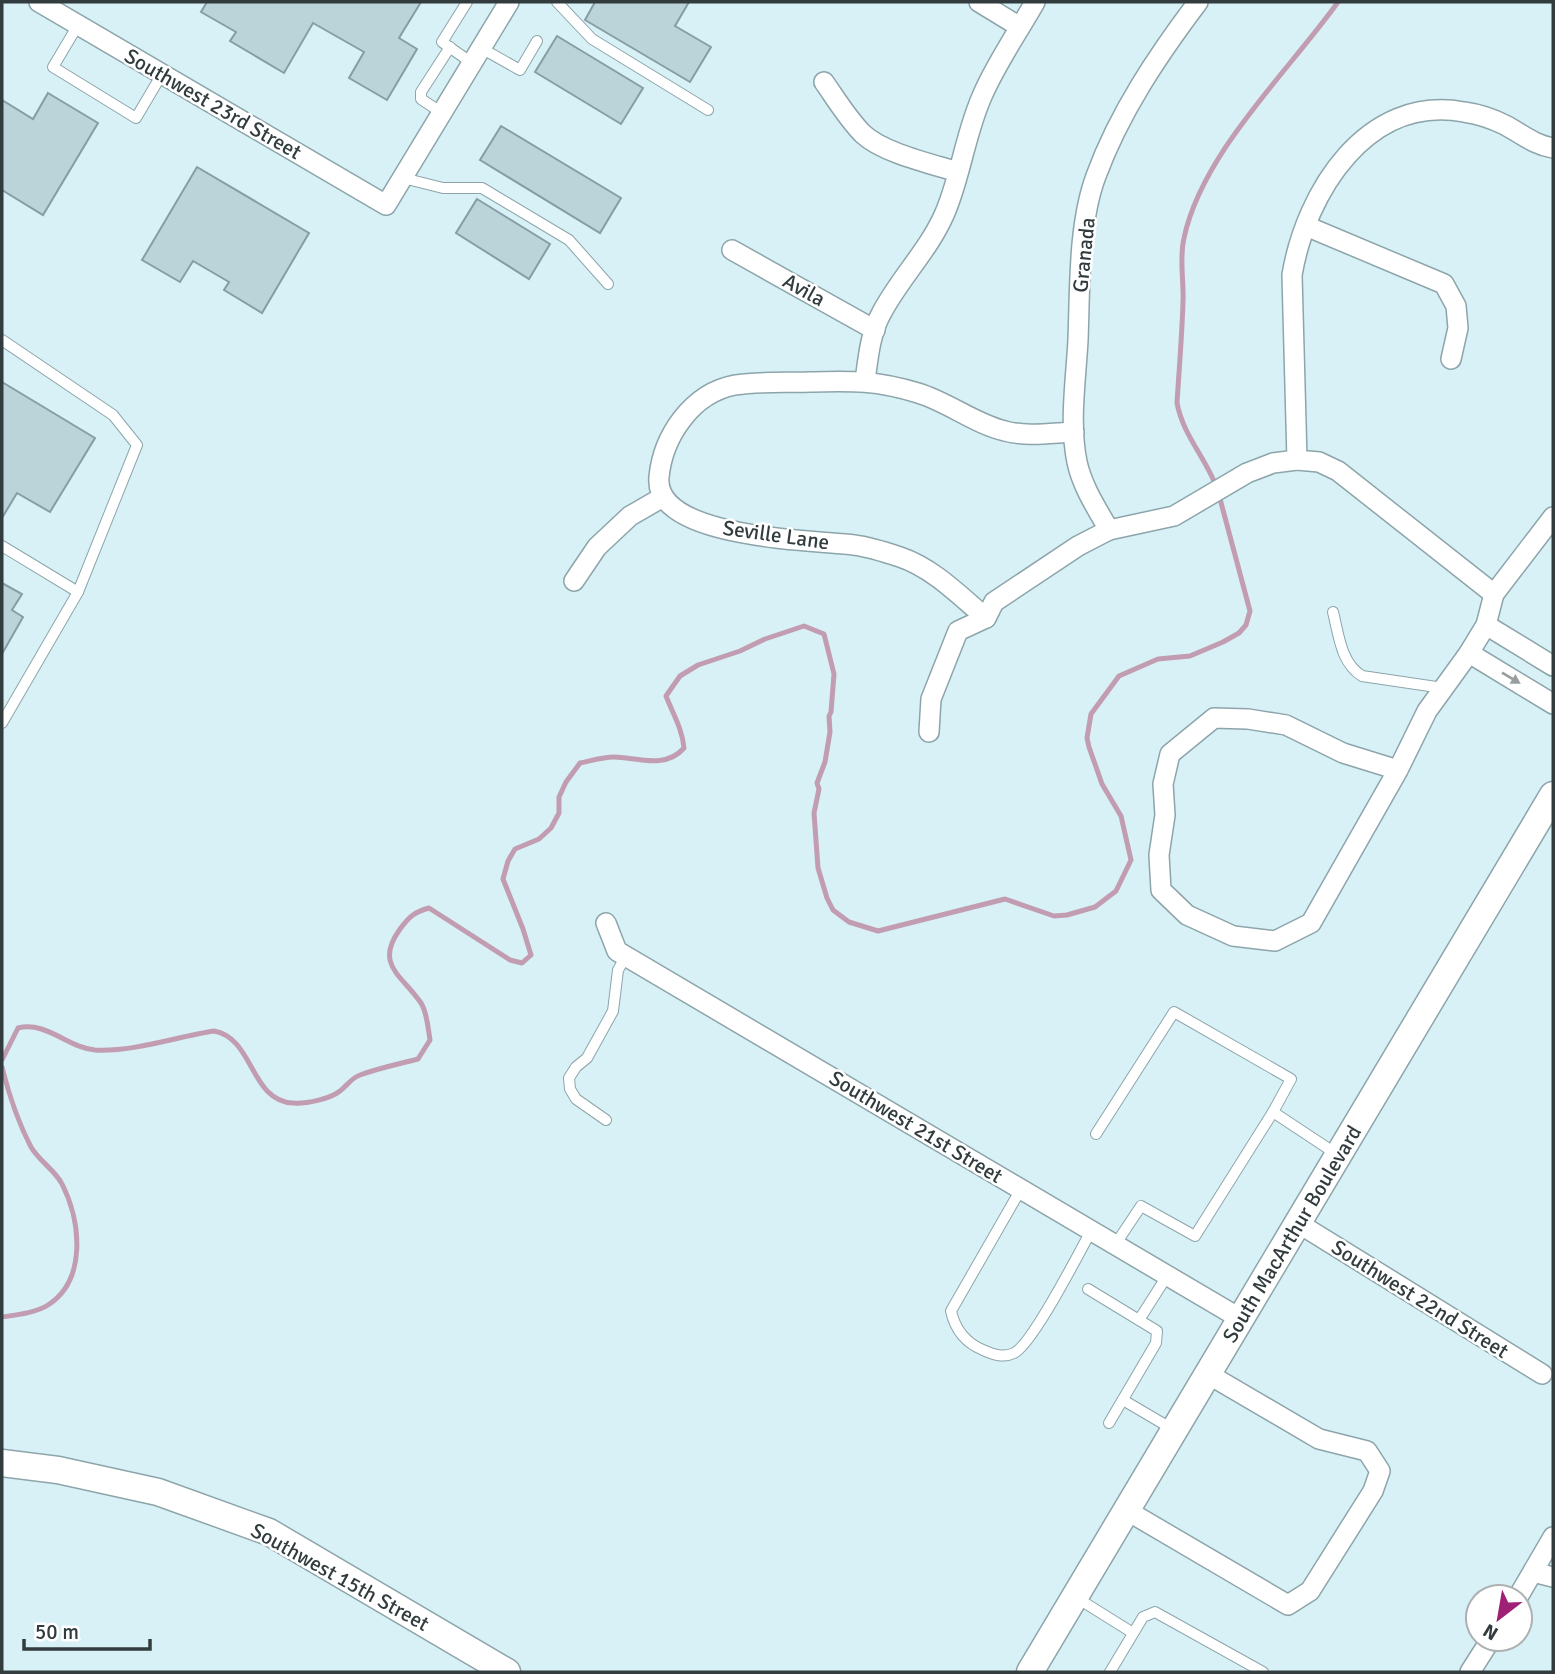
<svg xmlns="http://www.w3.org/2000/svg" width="1555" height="1674" font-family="Signika,sans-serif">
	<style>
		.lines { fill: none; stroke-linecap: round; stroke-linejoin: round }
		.stream { stroke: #c29db1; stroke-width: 5 }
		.building { fill: #bbd4da; stroke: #869ea3; stroke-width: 2 }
		.service-casing { stroke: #8da5aa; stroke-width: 12 }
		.minor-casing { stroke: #8da5aa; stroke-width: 22 }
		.secondary-casing { stroke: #8da5aa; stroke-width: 29 }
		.service { stroke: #fff; stroke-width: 10 }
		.minor { stroke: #fff; stroke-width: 19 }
		.secondary { stroke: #fff; stroke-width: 26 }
		.oneway { fill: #989e9e }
		.labels { text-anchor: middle; stroke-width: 5; stroke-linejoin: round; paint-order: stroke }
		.street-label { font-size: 21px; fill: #323c3e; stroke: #fff }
	</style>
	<rect width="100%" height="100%" fill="#d8f1f7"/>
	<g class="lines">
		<g class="stream">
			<path d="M1216 486C1205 457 1183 435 1177 403 1179 370 1182 336 1183 302 1184 280 1179 259 1184 238 1202 153 1288 72 1338 2"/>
			<path d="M2 1060 18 1028C47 1021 68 1048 95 1050 134 1052 175 1037 214 1031 254 1038 250 1101 293 1103 306 1104 330 1099 340 1091 347 1086 351 1078 360 1075 379 1068 399 1064 418 1059L430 1040C428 1028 427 1012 421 1003 402 975 374 965 400 929 409 917 414 912 429 908L510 960 522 963 531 955 523 929 503 879 508 861 515 849 539 839 551 828 559 813V797L566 782 580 763C591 761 602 757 614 757 635 757 665 770 684 748 682 728 673 714 666 696L680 676 698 665 740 651 765 639 804 626 824 634 834 674 831 712 829 716 830 732 825 762 817 783 819 789 814 813 818 868 827 898 833 910 849 922 878 931 1005 899 1054 916 1067 915 1095 907 1116 891 1131 860 1121 816 1102 784 1089 747 1087 738 1091 714 1119 676 1158 659 1190 656 1223 642 1239 633 1246 625 1250 611 1219 495"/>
			<path d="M2 1067C9 1095 18 1122 31 1147 39 1161 55 1170 62 1184 81 1221 87 1280 48 1305 36 1313 16 1315 2 1317"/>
		</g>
	</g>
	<g class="building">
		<path d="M207 2H421L399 38 417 49 387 100 349 78 364 52 313 23 284 73 230 41 236 32 201 12Z"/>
		<path d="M595 2H689L675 26 711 47 690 82 585 20Z"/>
		<path d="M557 36 643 88 621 124 535 72Z"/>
		<path d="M48 93 98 123 43 215 2 190V100L33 119Z"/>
		<path d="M501 126 621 198 600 233 480 160Z"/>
		<path d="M197 167 309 233 262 313 224 290 229 282 193 261 180 282 142 260Z"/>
		<path d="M477 199 550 244 529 279 456 233Z"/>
		<path d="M2 382 95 438 50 512 17 493 2 518Z"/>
		<path d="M2 583 22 594 12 610 23 617 2 654Z"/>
	</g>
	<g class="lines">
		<g class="service-casing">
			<g id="service">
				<path d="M467 2 442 42 472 63"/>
				<path d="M557 2 592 39 708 110"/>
				<path d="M78 25 53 67 136 118 162 74"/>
				<path d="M481 48 520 70 537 41"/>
				<path d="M442 113 421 99V92L450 47"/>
				<path d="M403 178 443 188H482L569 240 608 284"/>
				<path d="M2 340 113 415 137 445 78 592 2 723"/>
				<path d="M2 546 78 592"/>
				<path d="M1333 612C1339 636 1341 663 1362 676L1443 688"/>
				<path d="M606 1120 576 1099 570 1089 569 1078 576 1067 587 1058 613 1011 618 970 626 956"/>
				<path d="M1096 1134 1174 1012 1291 1079 1273 1112 1338 1155"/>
				<path d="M1021 1189 951 1311C955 1329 966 1343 983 1350 994 1355 1004 1358 1014 1353 1032 1345 1079 1253 1091 1231"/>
				<path d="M1115 1245 1141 1206 1195 1236 1273 1112"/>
				<path d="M1088 1289 1157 1331 1156 1343 1109 1423"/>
				<path d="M1139 1320 1167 1276"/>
				<path d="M1123 1400 1174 1430"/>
				<path d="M1077 1598 1133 1633"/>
				<path d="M1110 1672 1143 1617 1155 1612 1263 1672"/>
			</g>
		</g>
		<g class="minor-casing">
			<g id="minor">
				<path d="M39 2 386 205 509 2"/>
				<path d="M979 2 1020 27"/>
				<path d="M824 82C836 99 848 119 863 134 883 153 932 164 958 172"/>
				<path d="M1306 226 1444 284 1456 306 1458 328 1451 359"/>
				<path d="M732 250 875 330"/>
				<path d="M865 381C868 359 870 334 881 314 899 279 928 251 944 215 961 177 965 133 983 94 997 62 1018 32 1035 2"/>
				<path d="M1109 530C1097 509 1082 486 1077 462 1069 423 1076 379 1078 340 1080 289 1078 224 1096 176 1119 113 1158 55 1198 2"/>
				<path d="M574 581 597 547 630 516 663 497"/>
				<path d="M1494 594 1338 471 1319 462 1297 460 1292 275C1306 192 1367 94 1464 112 1478 114 1493 119 1505 125 1522 134 1534 145 1553 148"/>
				<path d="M986 618C960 596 933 568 900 557 885 552 870 547 854 545 815 540 653 539 659 477 663 436 692 393 735 385 759 381 784 383 809 382 851 381 876 380 918 393 948 402 975 424 1005 431 1027 437 1051 433 1074 432"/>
				<path d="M1486 625 1553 666"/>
				<path d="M1469 653 1553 704"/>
				<path d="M929 732 931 699 958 631 986 618 994 602 1078 546 1109 530 1174 516 1247 473 1273 463 1297 460"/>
				<path d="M1398 770 1343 753 1286 725 1248 719 1214 718 1170 754 1163 784 1165 815 1159 855 1161 890 1187 915 1233 936 1275 941 1311 923 1398 770 1427 711 1469 653 1486 625 1494 594 1553 517"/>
				<path d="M606 923 617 951 1241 1319"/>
				<path d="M1298 1223 1542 1374"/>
				<path d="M1126 1510 1288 1605 1310 1591 1373 1491 1380 1471 1367 1451 1319 1439 1208 1374"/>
				<path d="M1533 1572 1553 1577"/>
				<path d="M1518 1597 1553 1537"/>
				<path d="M1470 1672 1491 1639"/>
			</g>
		</g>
		<g class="secondary-casing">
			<g id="secondary">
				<path d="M2 1463 58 1470 158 1492 269 1532 507 1672"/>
				<path d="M1030 1672 1553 795"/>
			</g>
		</g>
		<use href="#service" class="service"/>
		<use href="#minor" class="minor"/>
		<use href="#secondary" class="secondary"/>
	</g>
	<defs><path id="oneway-solid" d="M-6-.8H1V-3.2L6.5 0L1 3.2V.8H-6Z" transform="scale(1.75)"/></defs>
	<use class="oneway" href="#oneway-solid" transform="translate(1511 678) rotate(31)"/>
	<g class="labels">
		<g class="street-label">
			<text transform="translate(213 104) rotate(30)" y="7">Southwest 23rd Street</text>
			<text transform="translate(1084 255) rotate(-84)" y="7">Granada</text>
			<text transform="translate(804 290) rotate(29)" y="7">Avila</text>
			<text transform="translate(776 535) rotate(8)" y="7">Seville Lane</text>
			<text transform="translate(916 1127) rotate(31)" y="7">Southwest 21st Street</text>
			<text transform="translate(1292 1234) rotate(-59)" y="7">South MacArthur Boulevard</text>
			<text transform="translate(1420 1299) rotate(32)" y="7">Southwest 22nd Street</text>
			<text transform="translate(340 1577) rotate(29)" y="7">Southwest 15th Street</text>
		</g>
	</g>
	<rect width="1555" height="1674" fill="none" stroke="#323c3e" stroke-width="7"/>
	<g transform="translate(1499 1618) rotate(211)"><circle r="33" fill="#ffffff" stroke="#adb1b2" stroke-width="2"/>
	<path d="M0-5L12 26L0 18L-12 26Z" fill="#9f2175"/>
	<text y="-10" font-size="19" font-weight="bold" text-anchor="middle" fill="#323c3e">N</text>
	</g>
	<path d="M24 1639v10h126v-10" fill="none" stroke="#323c3e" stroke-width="3.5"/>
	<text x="35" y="1639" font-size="21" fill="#323c3e" stroke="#ffffff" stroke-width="5" paint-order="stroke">50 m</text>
</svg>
